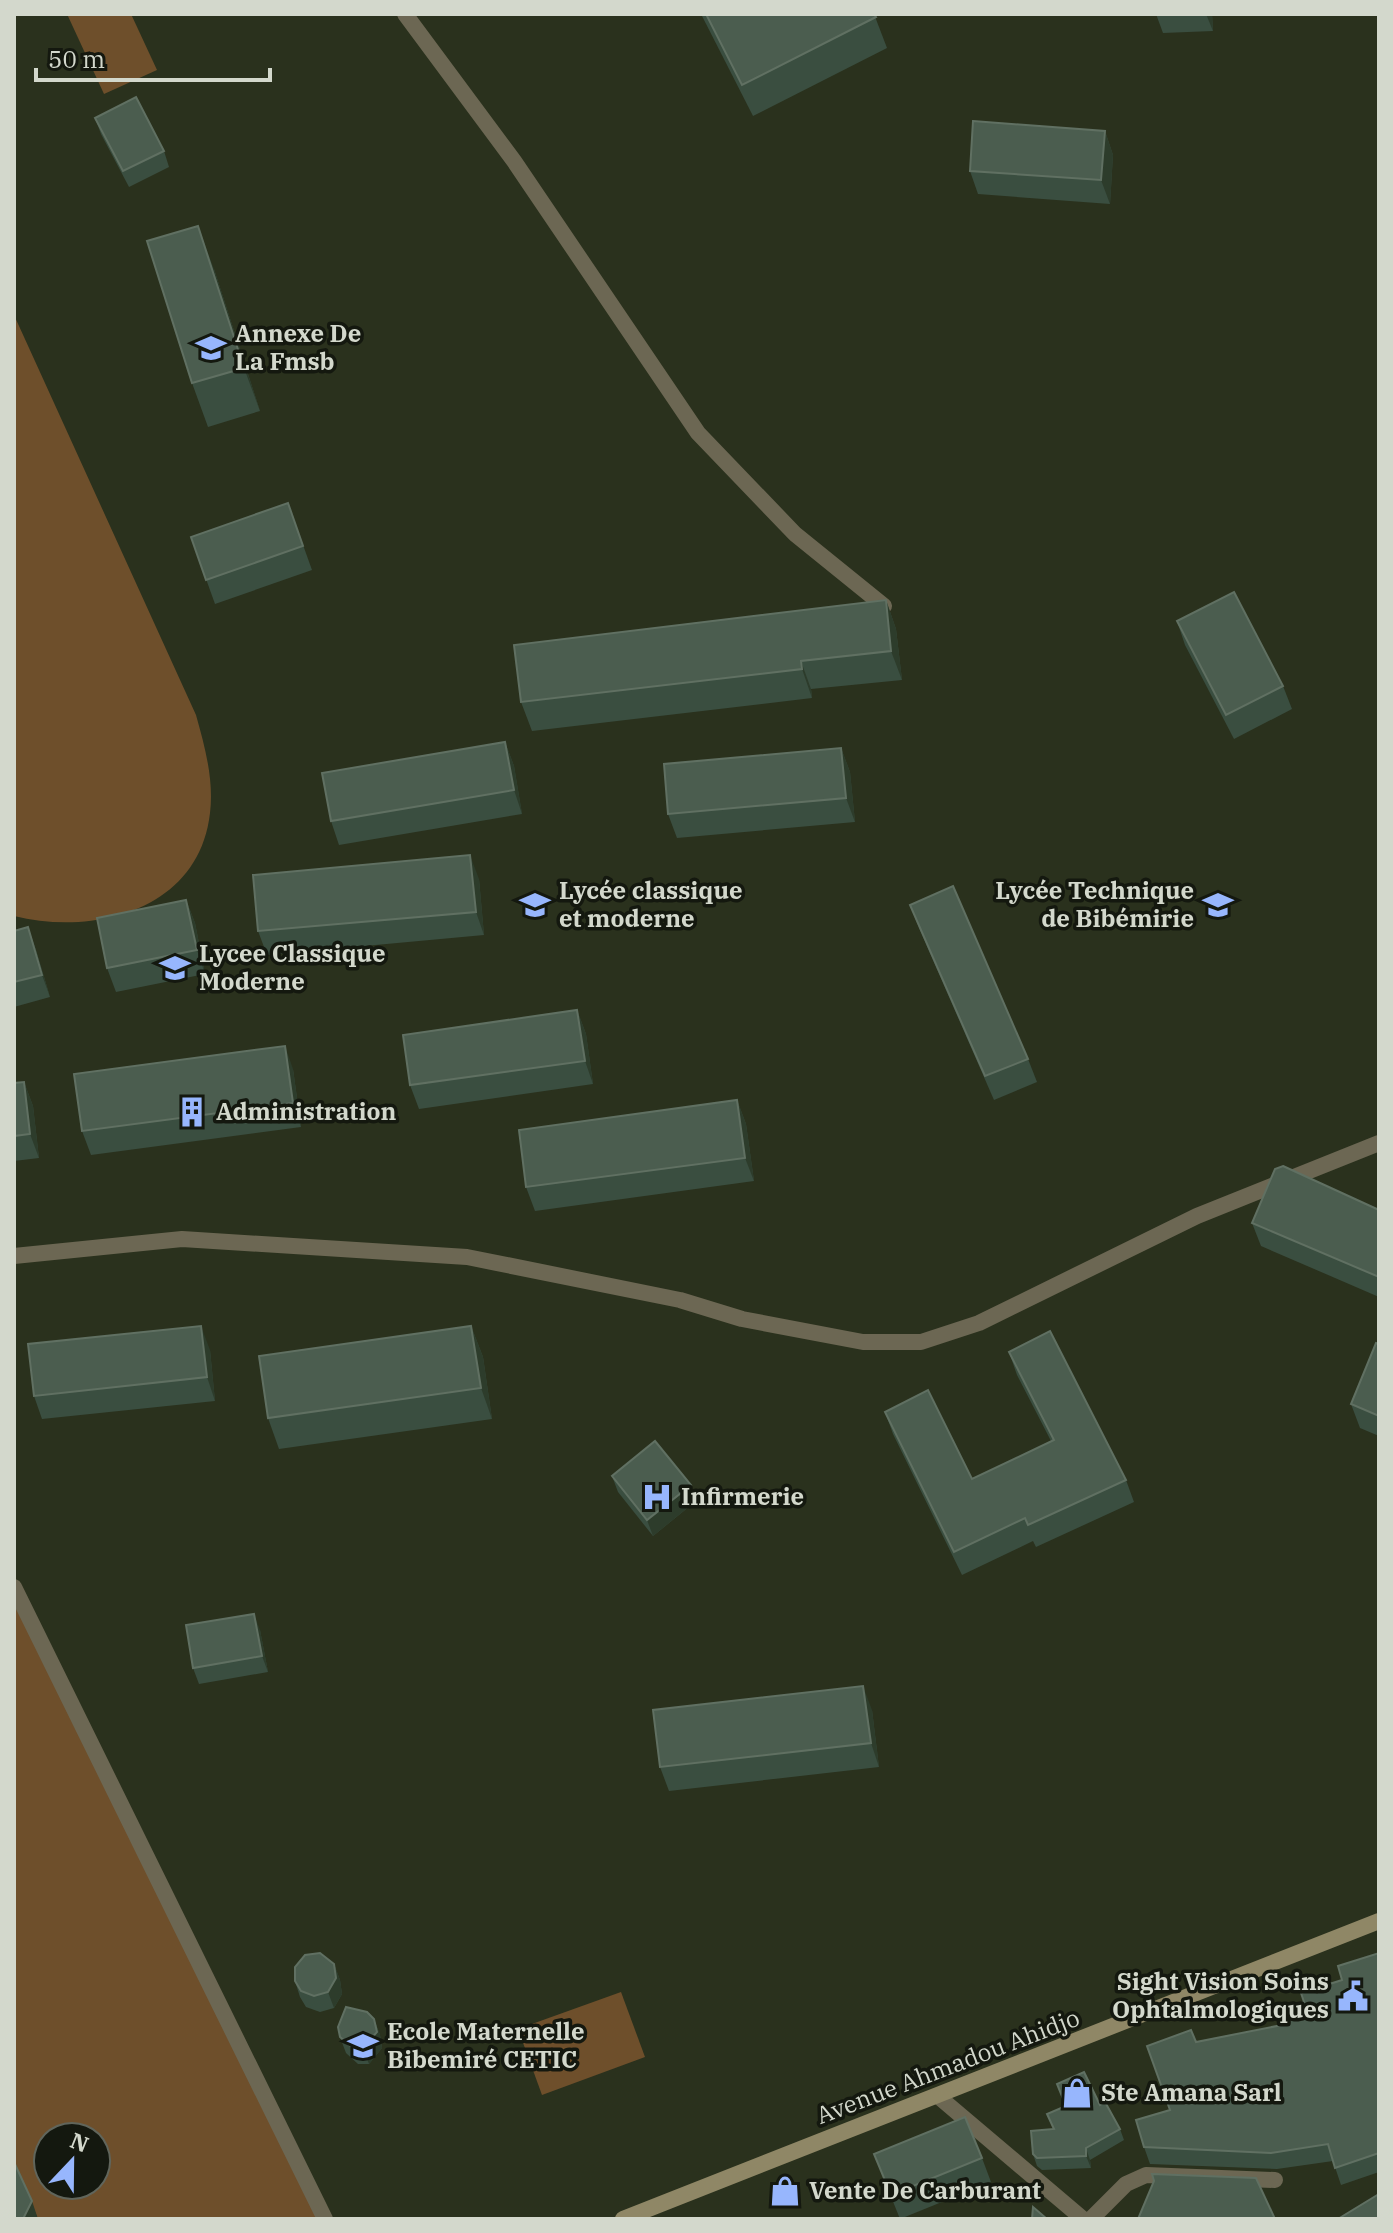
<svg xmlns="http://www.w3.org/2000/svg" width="1393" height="2233" font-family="'IBM Plex Serif',serif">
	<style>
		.green { fill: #6e4f2b; fill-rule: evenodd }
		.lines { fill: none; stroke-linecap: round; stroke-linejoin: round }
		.lane { stroke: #6c6753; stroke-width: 16 }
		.street { stroke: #6c6753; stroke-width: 16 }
		.secondary { stroke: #8f8766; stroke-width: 16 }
		.wall { fill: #3a4e40 }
		.shaded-wall { fill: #2d3c2b }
		.building { fill: #4b5d4f; stroke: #607062; stroke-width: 2 }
		.labels { text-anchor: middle; stroke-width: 7; stroke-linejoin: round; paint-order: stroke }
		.poi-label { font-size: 24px; font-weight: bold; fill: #d3d8cc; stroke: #14180f; text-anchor: start }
		.street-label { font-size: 24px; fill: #d3d8cc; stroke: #14180f }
	</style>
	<rect width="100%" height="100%" fill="#2a311d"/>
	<g class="green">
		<path d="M67 14H131L157 70 104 94Z"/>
		<path d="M14 315 196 715C205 747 214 780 210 813 199 910 95 936 14 916Z"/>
		<path d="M14 1583 330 2219H38L14 2163ZM48 2137H96V2185H48Z"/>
		<path d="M621 1992 645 2057 542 2095 518 2029Z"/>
	</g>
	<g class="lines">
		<g class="lane">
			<path d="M14 1256 182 1239 467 1257 680 1300 742 1319 863 1342H921L979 1323 1197 1216 1379 1143"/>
			<path d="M14 1587 325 2219"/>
		</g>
		<g class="street">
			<path d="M405 14 514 161 698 433 795 534 884 606"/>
			<path d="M939 2097 1083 2219"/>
			<path d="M1091 2219 1126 2184 1146 2175 1275 2180"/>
		</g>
		<path class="secondary" d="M623 2219 1379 1921"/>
	</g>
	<g class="wall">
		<path d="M701 14H874L887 48 753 116Z"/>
		<path d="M1156 14H1212L1213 31 1163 33Z"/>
		<path d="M95 118 164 151 169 167 129 187 101 134Z"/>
		<path d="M1105 131 1113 155 1110 204 978 194 970 171Z"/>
		<path d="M214 269 260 411 208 427 192 383Z"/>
		<path d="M288 503 312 570 215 604 191 537Z"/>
		<path d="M886 600 896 629 902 680 811 689 812 698 532 731 521 702Z"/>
		<path d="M1177 621 1283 686 1292 709 1234 739 1185 645Z"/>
		<path d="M505 742 514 766 522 814 339 845 331 821Z"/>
		<path d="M841 748 850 772 855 822 677 838 668 814Z"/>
		<path d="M479 879 484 935 267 955 258 931Z"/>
		<path d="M186 900 195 923 205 974 116 992 107 968Z"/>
		<path d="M910 905 1028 1059 1037 1082 994 1100 919 928Z"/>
		<path d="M28 927 36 950 50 997 14 1007V931Z"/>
		<path d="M577 1010 586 1034 593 1084 419 1109 410 1085Z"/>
		<path d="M293 1069 301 1127 91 1155 82 1131Z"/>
		<path d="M24 1082 33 1106 39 1158 14 1161V1083Z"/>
		<path d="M737 1100 746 1124 754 1181 535 1211 526 1187Z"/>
		<path d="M1379 1210V1297L1261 1246 1252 1223Z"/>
		<path d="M471 1326 483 1357 492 1419 279 1449 268 1418Z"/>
		<path d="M1379 1344V1436L1360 1428 1351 1404Z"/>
		<path d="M210 1350 215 1401 42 1419 34 1396Z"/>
		<path d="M1009 1352 1126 1480 1134 1502 1036 1547 1033 1541 962 1575 893 1434 885 1412 972 1479 1051 1441 1017 1375Z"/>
		<path d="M612 1476 696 1501 653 1536 618 1492Z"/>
		<path d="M260 1630 268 1672 199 1684 193 1668Z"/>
		<path d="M872 1710 879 1767 669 1791 660 1767Z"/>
		<path d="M1379 1953V2172L1341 2185 1333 2161 1277 2169 1150 2164 1144 2147 1170 2110 1196 2042 1282 2025 1304 2002 1342 1980Z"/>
		<path d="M334 1964 340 1980 342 1994 334 2008 320 2012 306 2007 300 1997 295 1981Z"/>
		<path d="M374 2019 380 2035 382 2048 369 2064H358L346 2053 340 2037Z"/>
		<path d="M1057 2084 1120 2129 1124 2140 1090 2160 1091 2168 1042 2170 1037 2166 1033 2154 1053 2129 1065 2106Z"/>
		<path d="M874 2154 982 2158 991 2182 900 2219Z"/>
	</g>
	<g class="shaded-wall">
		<path d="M1206 14H1212L1213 31Z"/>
		<path d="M1105 131 1113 155 1110 204 1101 180Z"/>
		<path d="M198 226 214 269 260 411 244 368Z"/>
		<path d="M886 600 896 629 902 680 891 651Z"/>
		<path d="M801 661 811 689 812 698 802 669Z"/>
		<path d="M505 742 514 766 522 814 514 790Z"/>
		<path d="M841 748 850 772 855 822 846 798Z"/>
		<path d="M470 855 479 879 484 935 476 912Z"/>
		<path d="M186 900 195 923 205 974 197 950Z"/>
		<path d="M28 927 36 950 50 997 42 975Z"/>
		<path d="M577 1010 586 1034 593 1084 585 1061Z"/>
		<path d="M285 1046 293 1069 301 1127 293 1103Z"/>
		<path d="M24 1082 33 1106 39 1158 30 1134Z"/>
		<path d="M737 1100 746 1124 754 1181 745 1158Z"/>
		<path d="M201 1326 210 1350 215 1401 207 1377Z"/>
		<path d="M471 1326 483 1357 492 1419 481 1388Z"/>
		<path d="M691 1485 696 1501 653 1536 647 1520Z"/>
		<path d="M254 1614 260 1630 268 1672 262 1656Z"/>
		<path d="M863 1686 872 1710 879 1767 871 1743Z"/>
		<path d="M334 1964 340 1980 342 1994 334 2008 328 1992Z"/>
		<path d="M374 2019 380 2035 382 2048 369 2064 363 2048Z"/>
		<path d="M1086 2148 1090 2160 1091 2168 1086 2156Z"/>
		<path d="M32 2201 38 2219H23Z"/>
	</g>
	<g class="building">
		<path d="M706 14H874L876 17 742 85Z"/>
		<path d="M136 97 164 151 123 171 95 118Z"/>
		<path d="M973 121 1105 131 1101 180 970 171Z"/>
		<path d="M198 226 244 368 192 383 147 241Z"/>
		<path d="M288 503 303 546 206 580 191 537Z"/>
		<path d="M1234 592 1283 686 1226 715 1177 621Z"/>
		<path d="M886 600 891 651 801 661 802 669 521 702 514 645Z"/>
		<path d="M505 742 514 790 331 821 322 773Z"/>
		<path d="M841 748 846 798 668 814 664 764Z"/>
		<path d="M470 855 476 912 258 931 253 875Z"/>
		<path d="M953 886 1028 1059 985 1076 910 905Z"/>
		<path d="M186 900 197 950 107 968 97 918Z"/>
		<path d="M28 927 42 975 14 982V931Z"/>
		<path d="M577 1010 585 1061 410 1085 403 1035Z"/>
		<path d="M285 1046 293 1103 82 1131 74 1074Z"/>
		<path d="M24 1082 30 1134 14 1136V1083Z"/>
		<path d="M737 1100 745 1158 526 1187 519 1130Z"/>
		<path d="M1283 1166 1379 1210V1277L1252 1223 1275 1169Z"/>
		<path d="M201 1326 207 1377 34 1396 28 1344Z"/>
		<path d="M471 1326 481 1388 268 1418 259 1356Z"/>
		<path d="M1050 1331 1126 1480 1028 1525 1025 1518 954 1552 885 1412 928 1390 972 1479 1054 1440 1009 1352Z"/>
		<path d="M1376 1343 1379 1344V1416L1351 1404Z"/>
		<path d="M655 1441 691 1485 647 1520 612 1476Z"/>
		<path d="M254 1614 262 1656 193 1668 186 1625Z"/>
		<path d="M863 1686 871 1743 660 1767 653 1710Z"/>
		<path d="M320 1953 334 1964 336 1978 328 1992 314 1996 301 1991 295 1981V1967L305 1955Z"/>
		<path d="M1379 1953V2153L1335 2168 1328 2144 1271 2153 1144 2147 1136 2120 1170 2110 1147 2046 1191 2030 1196 2042 1282 2025 1277 2010 1304 2002 1301 1993 1342 1980 1338 1966Z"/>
		<path d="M346 2007 367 2012 374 2019 377 2032 363 2048 352 2047 340 2037 338 2027Z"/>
		<path d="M1084 2072 1100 2105 1105 2102 1120 2129 1086 2148V2156L1037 2158 1033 2154 1031 2131 1054 2129 1047 2114 1066 2106 1057 2084Z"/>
		<path d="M965 2117 982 2158 891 2195 874 2154Z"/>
		<path d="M14 2162 32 2201 23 2219H14Z"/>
		<path d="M1152 2174 1256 2178 1275 2219H1138L1154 2181Z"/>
		<path d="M1379 2194V2219H1338Z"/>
		<path d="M1033 2207 1047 2219H1032Z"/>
	</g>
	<defs>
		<g id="university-bare" transform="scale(2.4)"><path d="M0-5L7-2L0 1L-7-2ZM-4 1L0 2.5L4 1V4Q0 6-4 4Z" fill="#97b6fd" stroke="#14180f" stroke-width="2.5" paint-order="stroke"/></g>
		<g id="school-bare" transform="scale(2.4)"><path d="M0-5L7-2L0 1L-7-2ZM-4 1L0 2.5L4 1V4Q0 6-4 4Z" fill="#97b6fd" stroke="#14180f" stroke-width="2.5" paint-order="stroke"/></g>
		<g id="building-bare" transform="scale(2.4)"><path d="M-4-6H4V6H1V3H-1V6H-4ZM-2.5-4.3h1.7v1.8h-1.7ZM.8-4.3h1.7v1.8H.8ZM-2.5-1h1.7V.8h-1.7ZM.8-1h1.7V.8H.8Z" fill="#97b6fd" stroke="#14180f" stroke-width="2.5" paint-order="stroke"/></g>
		<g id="hospital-bare" transform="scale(2.4)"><path d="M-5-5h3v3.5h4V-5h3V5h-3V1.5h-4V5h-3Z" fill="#97b6fd" stroke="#14180f" stroke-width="2.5" paint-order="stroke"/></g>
		<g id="civic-bare" transform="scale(2.4)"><path d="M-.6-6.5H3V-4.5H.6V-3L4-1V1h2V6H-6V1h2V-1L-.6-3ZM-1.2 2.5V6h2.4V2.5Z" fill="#97b6fd" stroke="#14180f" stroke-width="2.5" paint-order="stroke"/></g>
		<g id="shop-bare" transform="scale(2.4)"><path d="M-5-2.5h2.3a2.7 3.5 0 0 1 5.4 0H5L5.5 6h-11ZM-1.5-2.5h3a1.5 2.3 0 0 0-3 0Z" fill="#97b6fd" stroke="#14180f" stroke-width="2.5" paint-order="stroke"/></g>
	</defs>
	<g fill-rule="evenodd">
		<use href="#university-bare" x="211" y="348"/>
		<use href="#school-bare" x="535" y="905"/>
		<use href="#school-bare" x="1218" y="905"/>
		<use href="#school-bare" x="175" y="968"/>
		<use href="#building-bare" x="192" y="1112"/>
		<use href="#hospital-bare" x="657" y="1497"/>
		<use href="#civic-bare" x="1353" y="1996"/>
		<use href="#school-bare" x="363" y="2046"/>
		<use href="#shop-bare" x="1077" y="2093"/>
		<use href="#shop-bare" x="785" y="2191"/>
	</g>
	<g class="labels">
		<g class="poi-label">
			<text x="235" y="342">Annexe De<tspan x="235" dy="28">La Fmsb</tspan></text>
			<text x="559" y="899">Lycée classique<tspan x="559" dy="28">et moderne</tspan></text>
			<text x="1194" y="899" text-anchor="end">Lycée Technique<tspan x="1194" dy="28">de Bibémirie</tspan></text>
			<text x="199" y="962">Lycee Classique<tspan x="199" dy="28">Moderne</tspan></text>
			<text x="216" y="1120">Administration</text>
			<text x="681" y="1505">Infirmerie</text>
			<text x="1329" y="1990" text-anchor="end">Sight Vision Soins<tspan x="1329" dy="28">Ophtalmologiques</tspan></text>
			<text x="387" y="2040">Ecole Maternelle<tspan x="387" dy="28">Bibemiré CETIC</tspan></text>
			<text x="1101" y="2101">Ste Amana Sarl</text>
			<text x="809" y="2199">Vente De Carburant</text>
		</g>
		<g class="street-label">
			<text transform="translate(948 2067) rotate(-21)" y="8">Avenue Ahmadou Ahidjo</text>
		</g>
	</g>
	<rect width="1393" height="2233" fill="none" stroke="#d3d8cc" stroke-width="32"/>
	<g transform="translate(72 2161) rotate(22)"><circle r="38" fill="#14180f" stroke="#60655b" stroke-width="2"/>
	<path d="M0-6L14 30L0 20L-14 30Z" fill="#97b6fd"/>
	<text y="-12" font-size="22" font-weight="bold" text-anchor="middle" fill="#d3d8cc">N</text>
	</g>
	<path d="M36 68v12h234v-12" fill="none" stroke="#d3d8cc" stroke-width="4"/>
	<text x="48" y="68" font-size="24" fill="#d3d8cc" stroke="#14180f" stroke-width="6" paint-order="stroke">50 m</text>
</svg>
